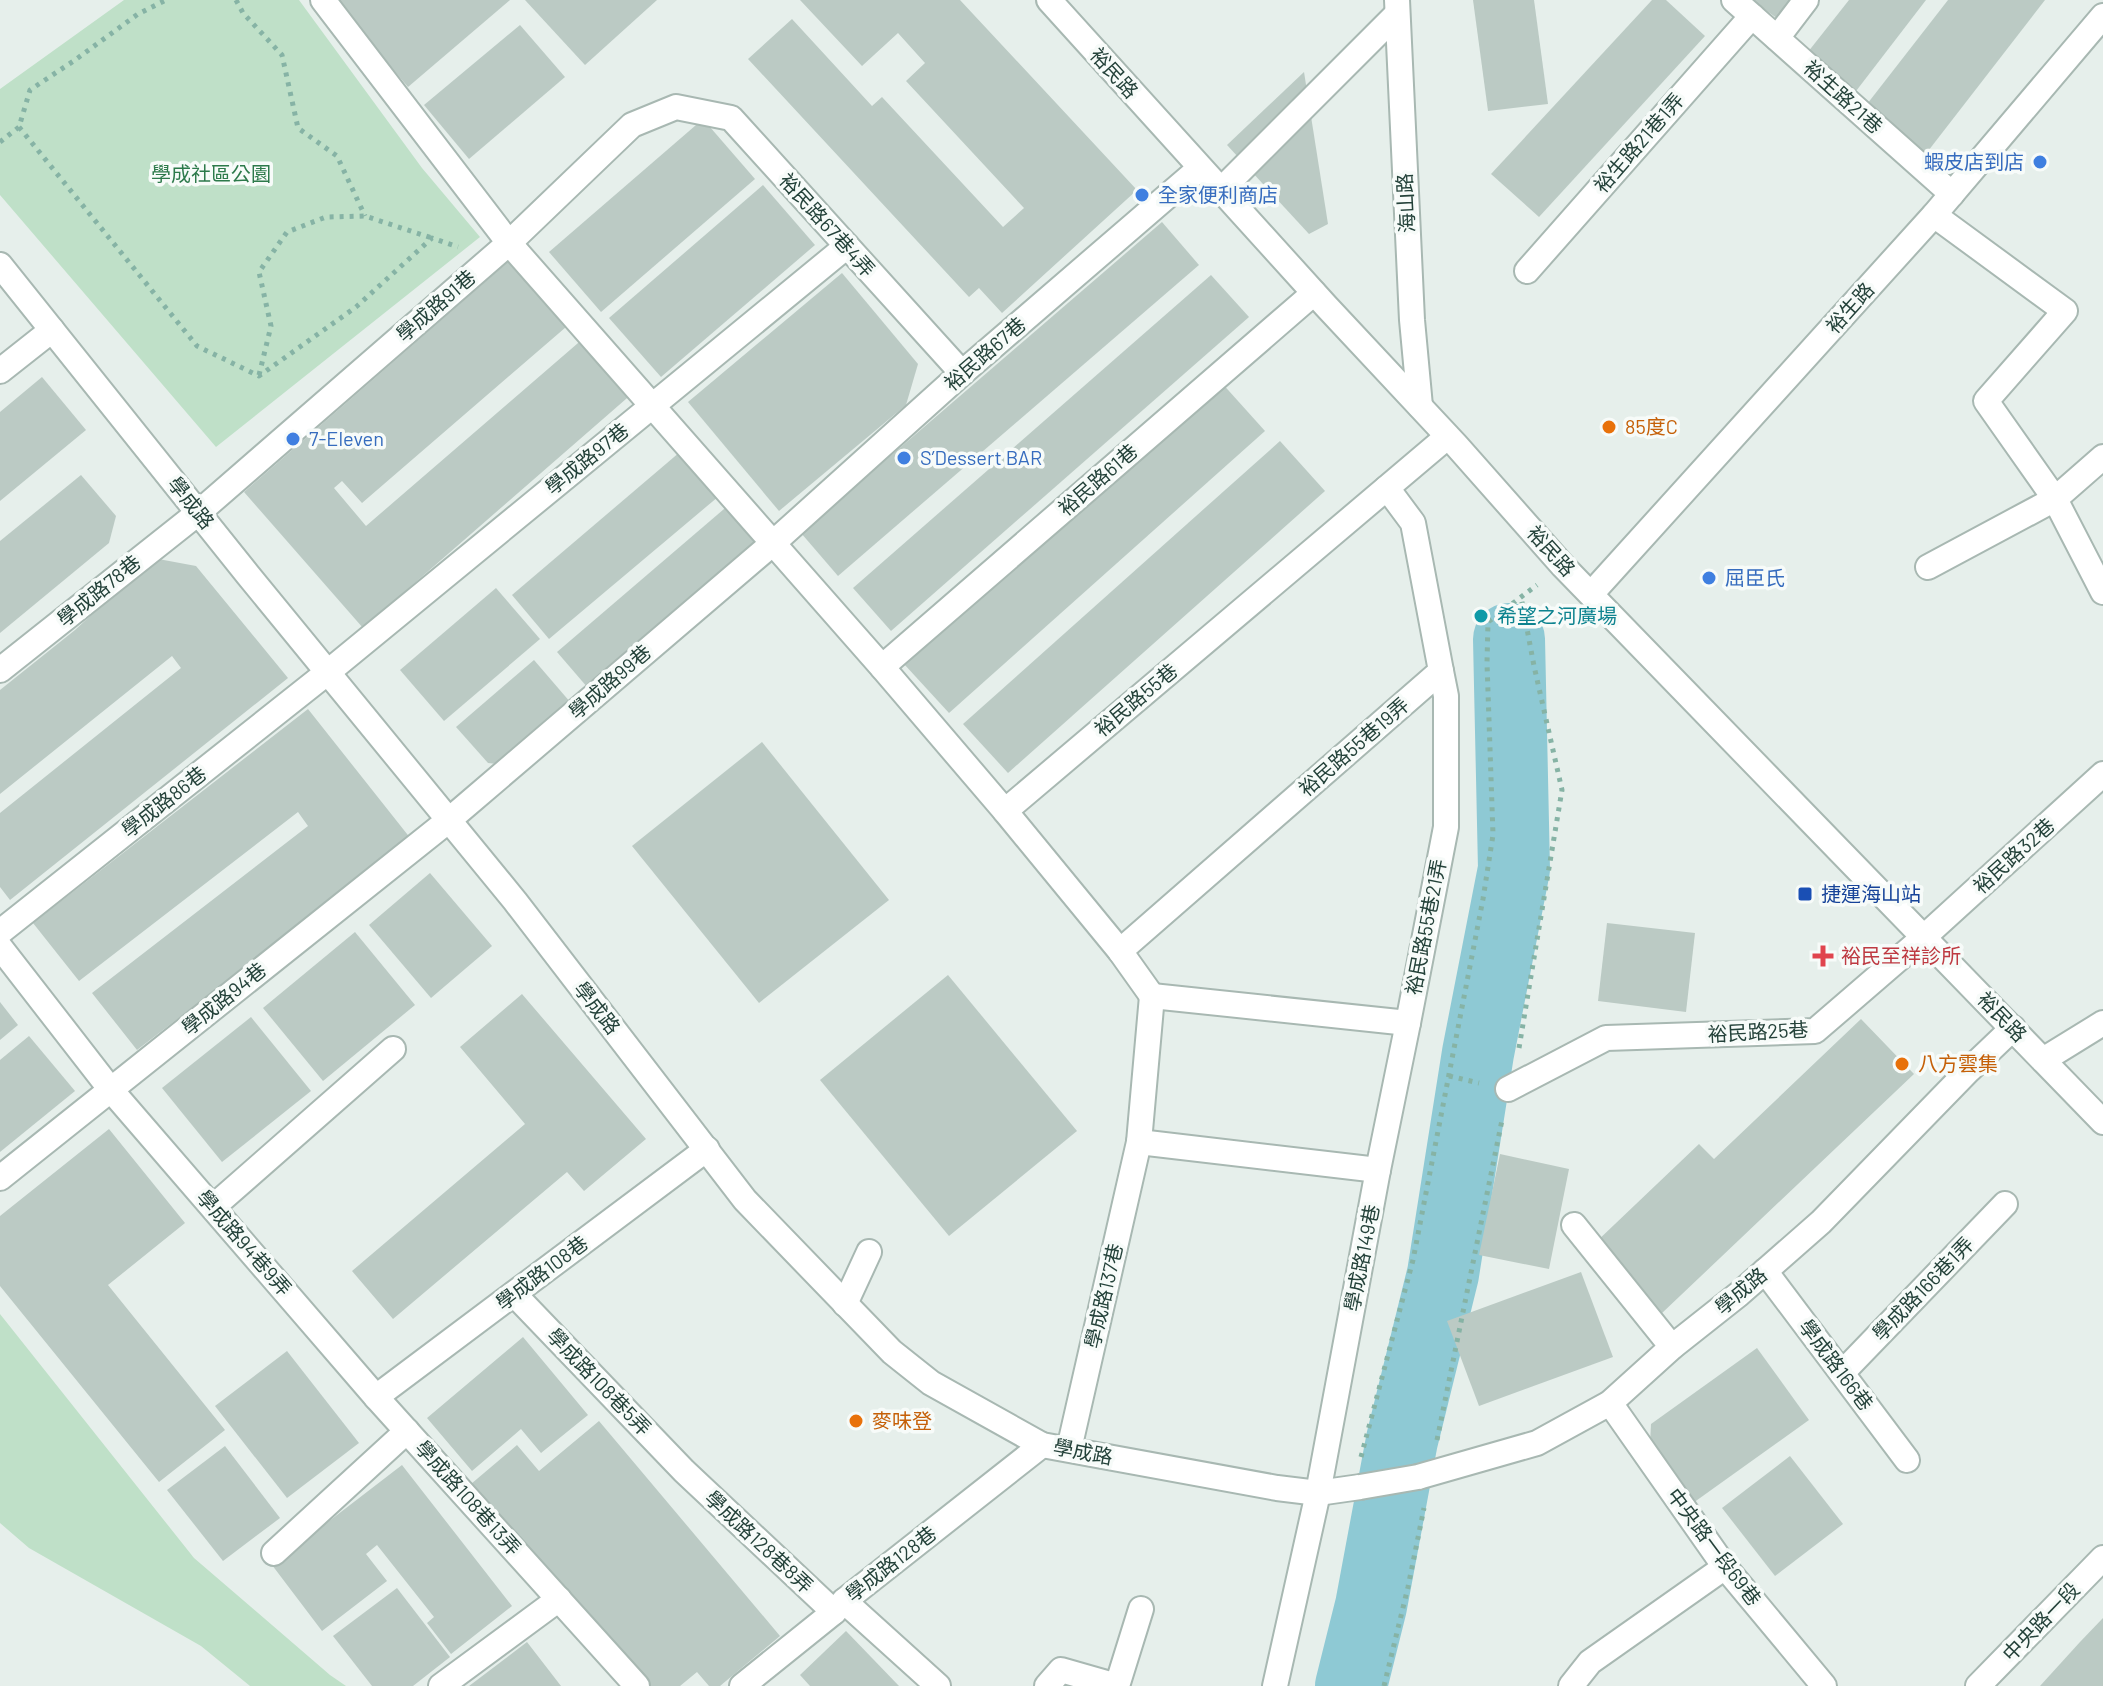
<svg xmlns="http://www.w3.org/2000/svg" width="2103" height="1686" font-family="Barlow,'Noto Sans TC',sans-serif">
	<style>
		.green { fill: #bfe0c8 }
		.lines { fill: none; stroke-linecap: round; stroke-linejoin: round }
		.river { stroke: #8ec9d4; stroke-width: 72 }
		.building { fill: #bbcac4 }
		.minor-casing { stroke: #a8b8b2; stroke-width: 28 }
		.path { stroke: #86b3a5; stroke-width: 5; stroke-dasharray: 4 6; stroke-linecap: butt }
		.minor { stroke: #fff; stroke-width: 24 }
		.minor-bridge-casing { stroke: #a8b8b2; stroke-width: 28; stroke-linecap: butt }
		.minor-bridge { stroke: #fff; stroke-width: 24 }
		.shop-dot { fill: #3f7fe0; stroke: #f7fbf9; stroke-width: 3 }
		.food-dot { fill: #e8710a; stroke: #f7fbf9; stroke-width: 3 }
		.culture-dot { fill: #0f9aa8; stroke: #f7fbf9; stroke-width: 3 }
		.transit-dot { fill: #1a4fb4; stroke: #f7fbf9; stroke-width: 3 }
		.health-dot { fill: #e0444e; stroke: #f7fbf9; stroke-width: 3 }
		.labels { text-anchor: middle; stroke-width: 7; stroke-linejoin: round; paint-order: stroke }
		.street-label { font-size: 20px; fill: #24423a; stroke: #f7fbf9 }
		.shop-label { font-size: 20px; fill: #366cbe; stroke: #f7fbf9; text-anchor: start }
		.park-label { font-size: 20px; fill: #2d7a4b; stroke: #f7fbf9 }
		.food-label { font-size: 20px; fill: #c56008; stroke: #f7fbf9; text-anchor: start }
		.culture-label { font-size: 20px; fill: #0d838f; stroke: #f7fbf9; text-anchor: start }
		.transit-label { font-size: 20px; fill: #164399; stroke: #f7fbf9; text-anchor: start }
		.health-label { font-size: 20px; fill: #be3a42; stroke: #f7fbf9; text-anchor: start }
	</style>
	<rect width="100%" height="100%" fill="#e6efeb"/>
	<g class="green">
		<path d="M124 0H299L422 168 480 237 216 447 0 195V89Z"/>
		<path d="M0 1314 194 1558 330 1675 346 1686H250L201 1646 29 1548 0 1523Z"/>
	</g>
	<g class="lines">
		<path class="river" d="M1351 1686 1371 1606 1402 1440 1443 1274 1478 1053 1514 869 1509 639"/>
	</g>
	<g class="building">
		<path d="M334 0H510L408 87Z"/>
		<path d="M525 0H657L585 65Z"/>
		<path d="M800 0H960L1137 190 1002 313 979 288 969 297 748 59 792 19 872 106 882 97 1003 227 1024 208 906 81 925 63 898 33 862 66Z"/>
		<path d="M1473 0H1534L1548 104 1488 111Z"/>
		<path d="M1652 0H1666L1705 36 1539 217 1491 174Z"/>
		<path d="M1752 0H1792L1778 19Z"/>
		<path d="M1849 0H1926L1853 95 1804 57Z"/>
		<path d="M1948 0H2045L1925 155 1864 108Z"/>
		<path d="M520 25 565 77 469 159 424 105Z"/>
		<path d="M1304 72 1328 224 1309 234 1227 145Z"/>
		<path d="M703 119 755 179 601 312 549 252Z"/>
		<path d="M763 185 815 245 661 377 609 318Z"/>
		<path d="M1162 222 1199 265 838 576 801 533Z"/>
		<path d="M516 255 573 321 362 503 342 481 334 488 366 526 585 337 634 392 363 628 244 492Z"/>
		<path d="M842 273 918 364 906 405 779 511 688 402Z"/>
		<path d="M1211 275 1249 317 891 631 853 588Z"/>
		<path d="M42 377 86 430 0 501V412Z"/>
		<path d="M1220 381 1265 431 949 713 904 664Z"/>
		<path d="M1280 441 1325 491 1008 773 963 724Z"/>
		<path d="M687 446 725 491 549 639 512 595Z"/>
		<path d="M81 475 116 516 109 543 0 633V541Z"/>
		<path d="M731 503 769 547 594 695 557 652Z"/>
		<path d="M153 558 196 566 288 678 10 900 0 887V813L181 668 172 656 0 794V690L75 630Z"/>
		<path d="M496 588 540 639 444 721 400 670Z"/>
		<path d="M534 660 577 710 515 766 488 763 456 727Z"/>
		<path d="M308 709 411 839 137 1050 92 993 308 826 298 812 79 981 33 923Z"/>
		<path d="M762 742 889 900 759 1003 632 846Z"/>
		<path d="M430 873 492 946 431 998 369 925Z"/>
		<path d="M1607 923 1695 933 1686 1012 1598 1001Z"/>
		<path d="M355 932 415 1005 323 1081 263 1008Z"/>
		<path d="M948 975 1077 1131 949 1236 820 1080Z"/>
		<path d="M522 994 646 1139 584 1191 567 1172 393 1319 352 1271 525 1124 460 1047Z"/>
		<path d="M0 1002 18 1025 0 1040Z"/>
		<path d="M251 1017 311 1091 222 1162 162 1088Z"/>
		<path d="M1861 1019 1914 1074 1661 1314 1594 1244 1699 1144 1714 1159Z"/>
		<path d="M29 1036 75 1091 0 1152V1060Z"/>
		<path d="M109 1129 185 1223 108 1285 225 1430 159 1482 0 1286V1216Z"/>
		<path d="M1500 1154 1569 1169 1549 1269 1479 1255Z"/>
		<path d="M1581 1272 1613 1357 1479 1406 1447 1321Z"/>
		<path d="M523 1337 588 1415 541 1453 521 1429 472 1471 427 1418Z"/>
		<path d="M1757 1348 1809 1420 1693 1503 1650 1445 1651 1424Z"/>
		<path d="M287 1351 359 1443 287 1498 215 1406Z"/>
		<path d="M599 1421 780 1636 720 1686H709L697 1672 680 1686H641L471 1484 517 1445 539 1471Z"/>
		<path d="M225 1446 280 1518 223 1561 167 1490Z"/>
		<path d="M1790 1456 1843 1524 1775 1576 1722 1508Z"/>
		<path d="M402 1465 512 1606 451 1654 427 1623 434 1617 377 1545 366 1554 387 1581 322 1631 272 1565Z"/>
		<path d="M397 1588 450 1657 413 1686H372L333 1636Z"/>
		<path d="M2103 1618V1686H2040L2080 1642Z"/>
		<path d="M846 1631 899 1686H810L800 1675Z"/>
		<path d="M527 1642 561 1686H469L477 1680Z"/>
	</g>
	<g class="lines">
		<g class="minor-casing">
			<g id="minor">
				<path d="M323 0 509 243 882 667 1005 811"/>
				<path d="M1049 0 1326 306 1456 445 1563 566 2103 1122"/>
				<path d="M1397 0 1412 320 1420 406"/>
				<path d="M1734 0 1952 194"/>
				<path d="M1777 38 1806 0"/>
				<path d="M1221 190 1397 14"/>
				<path d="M1934 215 2065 311 1986 401 2055 499 2103 592"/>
				<path d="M0 265 248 575 515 901 745 1200 892 1352 931 1383 1042 1445 1277 1488 1318 1493 1360 1487"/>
				<path d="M1527 271 1752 16"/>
				<path d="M0 371 52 330"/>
				<path d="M1928 567 2055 499 2103 457"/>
				<path d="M1591 594 1934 215 2103 16"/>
				<path d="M882 667 1314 293"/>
				<path d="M0 670 198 513 509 243 632 125 676 107 731 118 962 373"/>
				<path d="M0 932 328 672 847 246"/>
				<path d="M0 947 111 1090 376 1397 637 1686"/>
				<path d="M1120 951 1441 671 1413 523 1387 488"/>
				<path d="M1152 996 1120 951 1005 811 1447 437"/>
				<path d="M1152 996 1408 1023 1446 827V696L1441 671"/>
				<path d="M2043 1060 2103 1023"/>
				<path d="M1508 1089 1606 1038 1815 1031 1924 937 2103 774"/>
				<path d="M1139 1142 1378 1170"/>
				<path d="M0 1178 449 820 772 544 962 373 1200 168"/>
				<path d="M213 1207 393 1049"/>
				<path d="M1574 1225 1672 1347"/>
				<path d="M1765 1271 1907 1460"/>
				<path d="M514 1294 684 1471 834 1612"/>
				<path d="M845 1304 869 1252"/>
				<path d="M1842 1373 2005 1204"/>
				<path d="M376 1397 707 1149"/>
				<path d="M1610 1403 1725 1567 1824 1686"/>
				<path d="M1069 1449 1139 1142 1152 996"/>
				<path d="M1418 1477 1537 1443 1610 1403 1672 1347 1739 1294 1821 1222 1969 1070 2013 1028"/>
				<path d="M274 1553 407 1431"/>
				<path d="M844 1601 938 1686"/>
				<path d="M441 1686 559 1599"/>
				<path d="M742 1686 834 1612 844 1601 1042 1445"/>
				<path d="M1047 1686 1061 1670 1117 1686 1141 1609"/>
				<path d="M1275 1686 1318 1493 1378 1170 1408 1023"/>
				<path d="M1571 1686 1590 1662 1725 1567"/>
				<path d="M1978 1686 2103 1558"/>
			</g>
		</g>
		<g class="path">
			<path d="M236 0 243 13 282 55 298 128 337 156 365 216"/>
			<path d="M19 127 197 346 259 376 356 307 432 238 458 247"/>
			<path d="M0 142 19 127 30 90 75 60 138 14 166 0"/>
			<path d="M259 375 271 326 259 272 287 232 326 217 365 216 432 238"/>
			<path d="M1519 1048 1562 790 1534 666 1521 597"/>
			<path d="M1449 1076 1479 1083"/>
			<path d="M1437 1440 1502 1120"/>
			<path d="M1361 1457 1413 1260 1483 899 1493 835 1487 663 1488 622 1537 585"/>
			<path d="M1384 1686 1408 1587 1424 1508"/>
		</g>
		<use href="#minor" class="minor"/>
		<g class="minor-bridge-casing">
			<path id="minor-bridge" d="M1360 1487 1418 1477"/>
		</g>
		<use href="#minor-bridge" class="minor-bridge"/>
	</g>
	<g class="shop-dot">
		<circle cx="2040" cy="162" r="8"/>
		<circle cx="1142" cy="195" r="8"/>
		<circle cx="293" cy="439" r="8"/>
		<circle cx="904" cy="458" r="8"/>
		<circle cx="1709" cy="578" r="8"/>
	</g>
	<g class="food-dot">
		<circle cx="1609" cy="427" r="8"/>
		<circle cx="1902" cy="1064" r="8"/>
		<circle cx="856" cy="1421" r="8"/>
	</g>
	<circle class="culture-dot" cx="1481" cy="616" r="8"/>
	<rect class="transit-dot" x="1797" y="886" width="16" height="16" rx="4"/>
	<path class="health-dot" d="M1819 944h8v8h8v8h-8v8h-8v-8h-8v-8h8z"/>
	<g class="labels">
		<g class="street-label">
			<text transform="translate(1114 73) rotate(48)" y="7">裕民路</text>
			<text transform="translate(1843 97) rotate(42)" y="7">裕生路21巷</text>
			<text transform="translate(1639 143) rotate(-49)" y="7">裕生路21巷1弄</text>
			<text transform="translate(1406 203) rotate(-93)" y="7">海山路</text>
			<text transform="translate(827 225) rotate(48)" y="7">裕民路67巷4弄</text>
			<text transform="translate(436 306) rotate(-41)" y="7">學成路91巷</text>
			<text transform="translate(1850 308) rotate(-48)" y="7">裕生路</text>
			<text transform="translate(985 354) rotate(-41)" y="7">裕民路67巷</text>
			<text transform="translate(587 459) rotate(-39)" y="7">學成路97巷</text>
			<text transform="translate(1098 480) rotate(-41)" y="7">裕民路61巷</text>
			<text transform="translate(191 503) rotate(51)" y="7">學成路</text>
			<text transform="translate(1551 551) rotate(48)" y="7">裕民路</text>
			<text transform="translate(99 591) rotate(-39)" y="7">學成路78巷</text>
			<text transform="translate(610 682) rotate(-41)" y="7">學成路99巷</text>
			<text transform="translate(1136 700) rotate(-40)" y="7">裕民路55巷</text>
			<text transform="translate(1354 747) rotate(-41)" y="7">裕民路55巷19弄</text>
			<text transform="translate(164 802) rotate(-38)" y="7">學成路86巷</text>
			<text transform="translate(2014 856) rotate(-42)" y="7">裕民路32巷</text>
			<text transform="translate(1426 927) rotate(-79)" y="7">裕民路55巷21弄</text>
			<text transform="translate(224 999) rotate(-39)" y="7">學成路94巷</text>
			<text transform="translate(597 1008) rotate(52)" y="7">學成路</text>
			<text transform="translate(2002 1017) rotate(46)" y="7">裕民路</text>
			<text transform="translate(1758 1032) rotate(-3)" y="7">裕民路25巷</text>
			<text transform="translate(244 1243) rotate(49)" y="7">學成路94巷9弄</text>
			<text transform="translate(1362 1258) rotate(-79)" y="7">學成路149巷</text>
			<text transform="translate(542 1273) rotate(-37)" y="7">學成路108巷</text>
			<text transform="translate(1923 1289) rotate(-46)" y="7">學成路166巷1弄</text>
			<text transform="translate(1741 1291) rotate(-40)" y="7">學成路</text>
			<text transform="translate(1104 1296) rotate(-77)" y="7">學成路137巷</text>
			<text transform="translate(1836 1365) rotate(53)" y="7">學成路166巷</text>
			<text transform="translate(599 1382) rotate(46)" y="7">學成路108巷5弄</text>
			<text transform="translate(1083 1452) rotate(11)" y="7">學成路</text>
			<text transform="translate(468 1498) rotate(48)" y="7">學成路108巷13弄</text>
			<text transform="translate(759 1542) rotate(43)" y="7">學成路128巷8弄</text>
			<text transform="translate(1714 1547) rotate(53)" y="7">中央路一段69巷</text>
			<text transform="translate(891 1564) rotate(-38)" y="7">學成路128巷</text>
			<text transform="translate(2041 1622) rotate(-46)" y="7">中央路一段</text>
		</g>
		<g class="shop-label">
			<text x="2024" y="169" text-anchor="end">蝦皮店到店</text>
			<text x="1158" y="202">全家便利商店</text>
			<text x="309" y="446">7-Eleven</text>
			<text x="920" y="465">S’Dessert BAR</text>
			<text x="1725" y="585">屈臣氏</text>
		</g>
		<g class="park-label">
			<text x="211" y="181">學成社區公園</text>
		</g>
		<g class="food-label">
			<text x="1625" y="434">85度C</text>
			<text x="1918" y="1071">八方雲集</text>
			<text x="872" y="1428">麥味登</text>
		</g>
		<g class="culture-label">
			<text x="1497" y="623">希望之河廣場</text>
		</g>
		<g class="transit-label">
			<text x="1821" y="901">捷運海山站</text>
		</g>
		<g class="health-label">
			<text x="1841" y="963">裕民至祥診所</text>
		</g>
	</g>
</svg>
